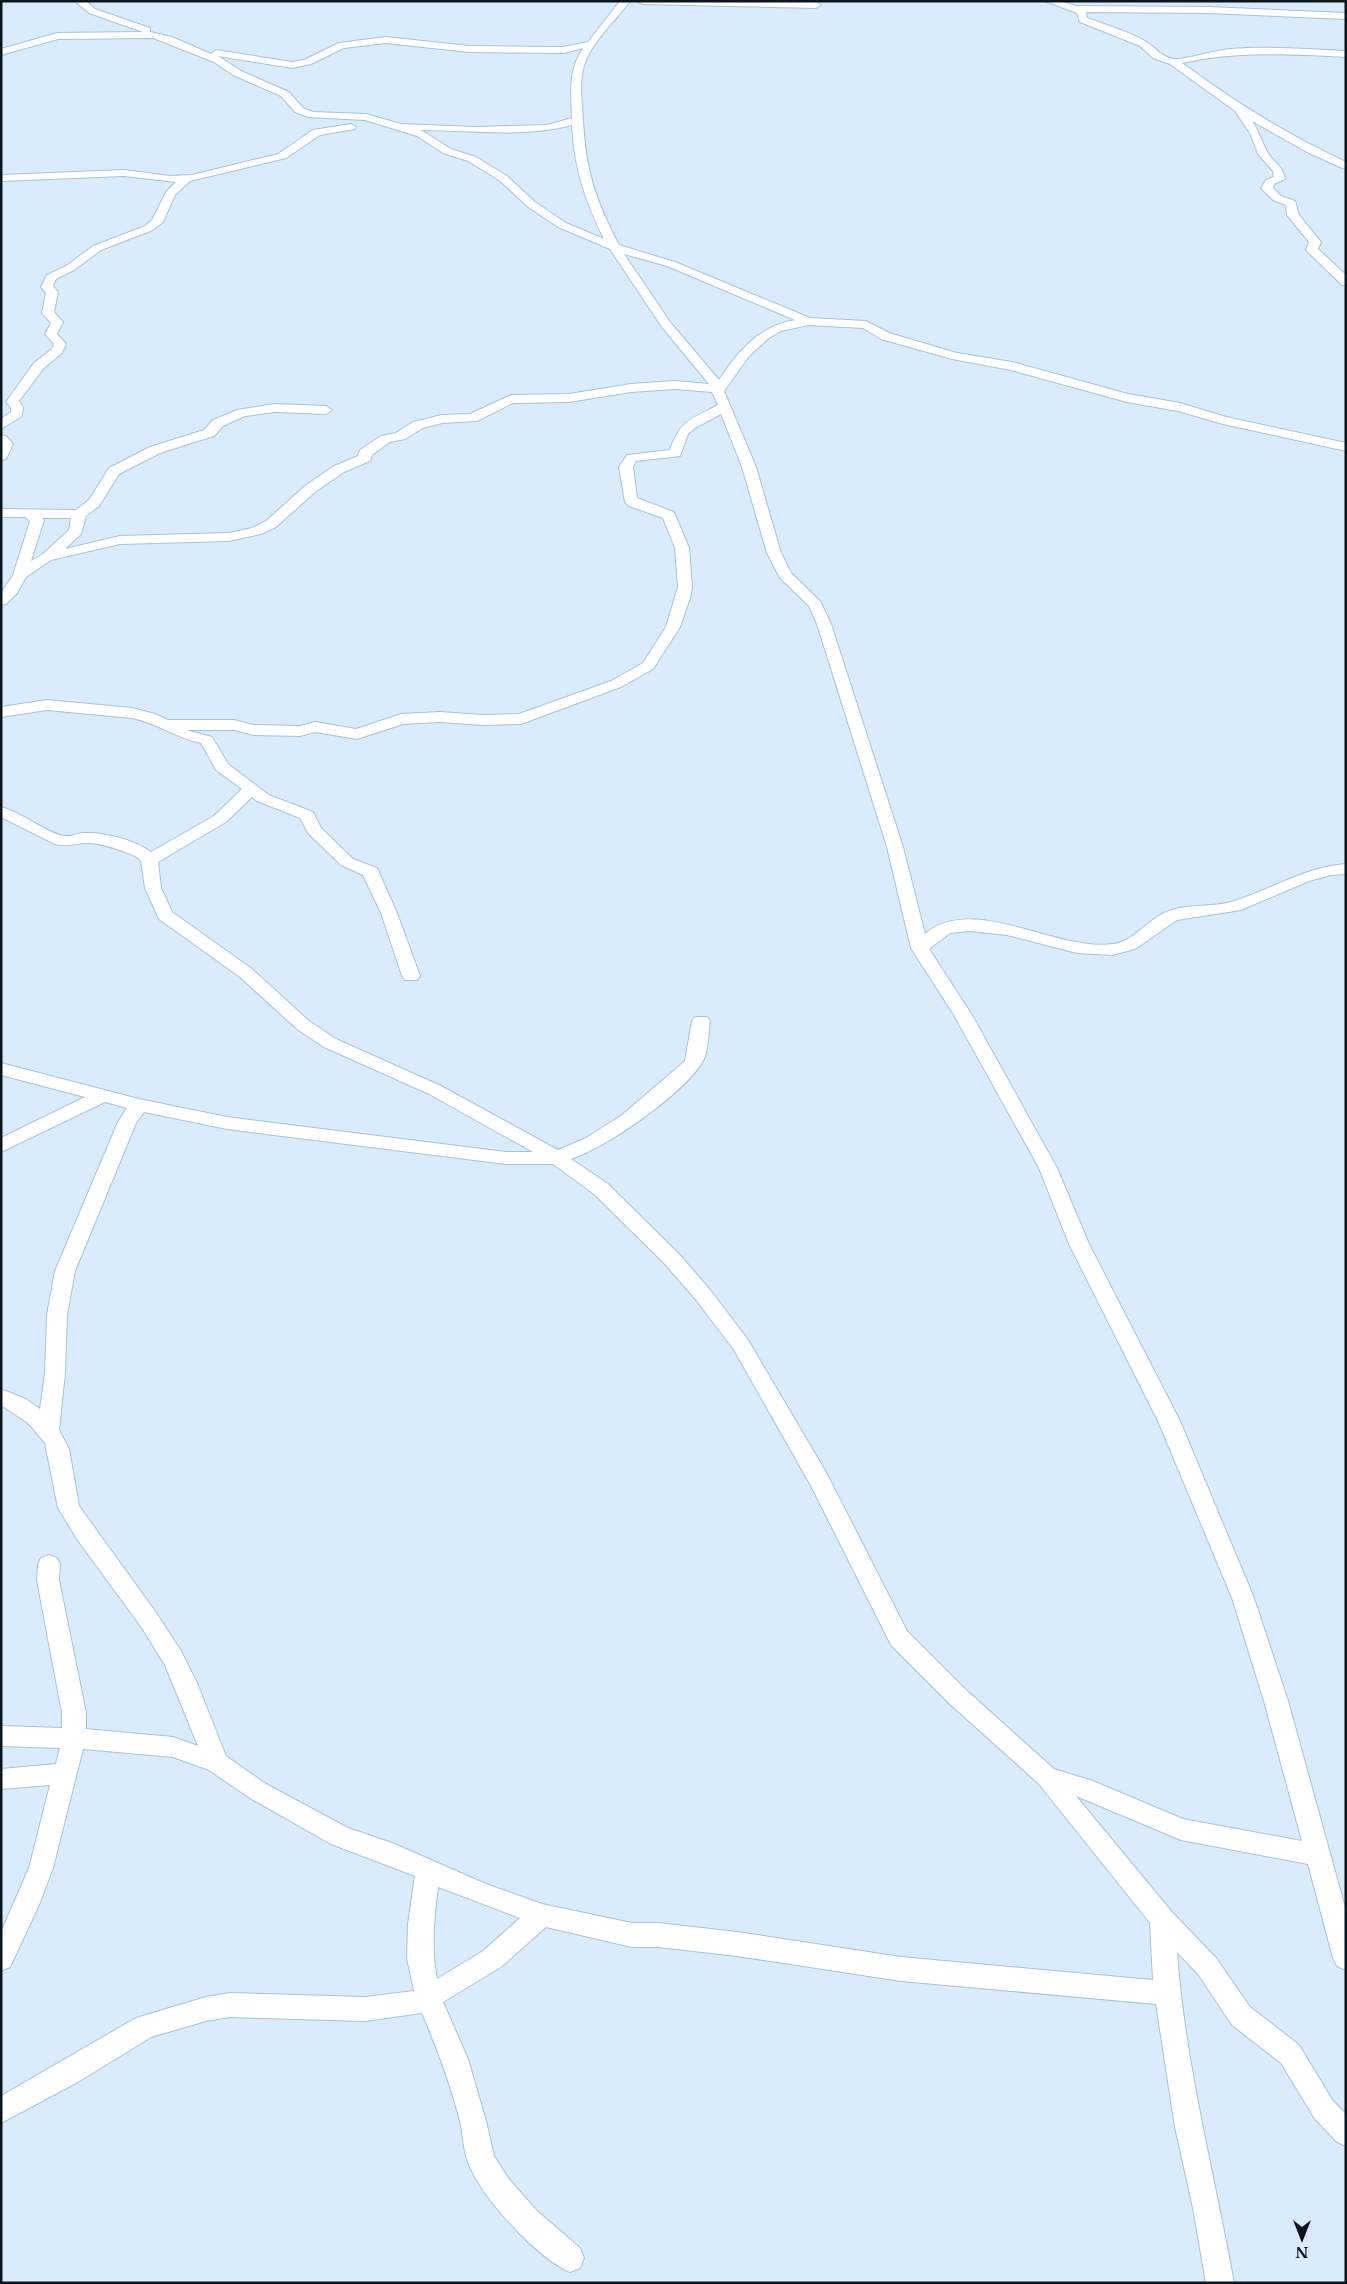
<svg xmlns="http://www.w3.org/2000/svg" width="1347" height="2284" font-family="'Libre Baskerville',serif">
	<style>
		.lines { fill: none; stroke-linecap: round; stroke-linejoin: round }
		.minor-casing { stroke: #a6c3dc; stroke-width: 2 }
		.minor { fill: #fff; fill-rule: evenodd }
	</style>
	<rect width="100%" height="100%" fill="#daecfb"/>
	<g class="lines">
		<g class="minor-casing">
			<g id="minor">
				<path d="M75 1H86L95 9 150 28V32L172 37 211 54 216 50 292 62 304 60 339 43 386 37 469 46 563 47 588 42 620 1H630C616 20 595 39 586 60 578 80 582 100 583 120 586 172 595 199 619 245L675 262 810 318 866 321 889 333 957 353 1012 362 1128 394 1180 403 1226 417 1346 443V451L1223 424 1178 411 1127 402 1011 370 952 359 881 339 863 328 808 325 781 331 769 338 750 355 724 391 756 467 781 553 791 573 820 601 831 624 903 847 925 934C972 893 1058 952 1113 944 1132 942 1147 921 1164 913 1185 903 1209 908 1231 902 1271 890 1304 867 1346 864V874L1331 875 1309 881 1241 910 1177 920 1135 949 1112 955 1077 953 1007 935 970 931 950 933 929 949 972 1015 1057 1168 1089 1244 1180 1421 1254 1598 1288 1701 1346 1911V1970L1337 1966 1333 1958 1308 1864 1181 1840 1076 1796 1171 1911 1216 1958 1250 2007 1299 2045 1333 2101 1346 2114V2146L1337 2142 1315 2119 1281 2063 1232 2025 1198 1974 1177 1952C1185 2064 1214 2172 1234 2283H1206L1193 2208 1175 2127 1156 2004 901 1981 737 1956 658 1947H632L546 1927 501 1967 443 2002 468 2059 486 2121 494 2156 508 2178 537 2211 580 2248 584 2258 580 2268 570 2272C538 2259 479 2195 468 2162 463 2149 463 2134 460 2121 450 2083 437 2048 422 2013L365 2021 230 2017 206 2021 151 2037 78 2082 1 2123V2096L136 2018 206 1997 230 1993 365 1997 414 1991 407 1958 408 1924 415 1876 331 1844 250 1798 209 1770 173 1757 83 1749 53 1868 39 1905 10 1967 1 1971V1932L29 1868 50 1785 1 1789V1769L56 1764 60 1748 1 1746V1726L62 1728V1713L37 1580 38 1564 41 1558 49 1555 57 1558 60 1564 59 1580 86 1713V1729L173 1737 198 1746 165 1665 142 1628 77 1539 58 1508 45 1443 28 1423 1 1405V1389L26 1399 40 1409 45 1373 47 1315 55 1271 118 1122 127 1108 105 1102 1 1152V1138L85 1097 1 1075V1063L139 1099 227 1117 506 1152H533L429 1094 324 1047 297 1029 240 977 159 919 145 888 141 861 137 857C121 850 101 842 83 843 73 844 66 847 55 844L1 817V807C21 812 50 835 65 836 71 837 77 833 84 833 104 832 135 840 151 852L214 816 242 789 216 770 201 743C176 738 157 723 132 718L47 710 1 717V707L47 700 132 708 155 714 168 720H234L254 725 300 726 315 722 356 729 401 714 440 712 484 715 519 714 611 681 643 663 666 627 678 587 675 548 663 518 629 506 625 502 619 467 627 455 670 450C680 420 691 419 718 405L712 392 675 389 631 392 569 402 513 403 477 421 442 423 423 428 405 439 390 442 372 455 370 461 344 472 315 492 276 527 261 534 229 541 120 544 51 560 26 577 17 593 6 604 1 605V593L13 575 30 521 25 517H1V509L76 510 89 500 109 468 150 447 204 430 213 420 237 410 275 404 326 406 332 410 326 414 275 412 245 416 223 426 214 436 160 453 119 474 99 506 86 516 81 534 65 549 120 536 229 533 252 528 266 521 305 486 334 466 358 456 360 450 381 436 396 433 413 422 442 415 470 414 511 395 569 394 631 384 675 381 709 384 662 327 610 249 558 227 527 206 499 180 468 161 443 153 417 136 365 120 308 117 295 112 281 96 233 75 214 62 153 38 58 39 1 55V49L57 33 143 32 89 13ZM386 43 469 52 564 53 583 48C568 70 571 93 572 118L547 125 475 127 401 124 366 114 313 112 303 108 289 92 241 71 218 56 292 68 311 64 344 48ZM572 125C574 167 585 201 604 239L566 223 535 202 507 176 476 157 451 149 421 130C472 130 522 138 572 125ZM624 254 667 266 795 320C759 326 738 351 719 380L670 322ZM721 414 742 467 767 553 780 578 809 606 817 624 887 847 911 948 954 1015 1039 1168 1069 1244 1158 1421 1232 1598 1264 1701 1302 1841 1183 1819 1093 1781 1054 1769 966 1690 907 1631 827 1474 748 1340 711 1291 679 1254 608 1184 571 1159C606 1148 688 1091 704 1059 709 1048 708 1032 710 1021L707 1017H695L692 1021 685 1061 622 1115 586 1138 558 1150 441 1086 336 1039 309 1021 252 969 172 912 161 888 158 862 226 822 252 797 257 801 300 818 308 833 341 865 363 875 381 913 402 976 405 980H417L420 976 397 913 377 868 353 859 321 828 313 812 269 795 228 764 212 737 186 730H234L254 735 300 736 315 732 357 739 403 724 440 722 484 725 521 724 621 687 653 669 680 627 690 598 692 587 689 548 674 512 637 498 633 467 636 461 680 456 688 434 695 428ZM42 518H71L69 530 43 554 31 561 44 520ZM144 1112 227 1129 506 1164H553L594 1194 665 1264 697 1301 734 1350 810 1484 891 1645 950 1704 1039 1784 1150 1923 1153 1980 901 1957 737 1932 658 1923H632L542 1904 486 1884 392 1843 348 1828 266 1784 226 1756 197 1683 181 1651 157 1614 79 1506 69 1449 59 1430 65 1373 67 1315 75 1271 136 1123ZM438 1887 520 1918 483 1951 437 1979C431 1948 434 1918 438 1887Z"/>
				<path d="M637 1 816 2 821 5 816 8 642 4Z"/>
				<path d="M1045 1H1060L1076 6 1208 7 1346 13V19L1208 13 1086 12 1087 18C1107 25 1127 31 1145 41 1155 47 1161 57 1174 59 1183 60 1217 50 1230 49 1269 46 1307 49 1346 51V57C1291 54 1236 51 1182 63 1234 101 1287 135 1346 162V169L1342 168 1307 152 1252 121C1259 131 1262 143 1268 153 1274 163 1283 166 1285 179L1274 184 1273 188 1281 196 1295 201 1299 215 1321 242 1318 249 1346 275V285H1342L1308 252 1306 250 1309 242 1287 215 1286 205 1273 200 1261 188 1266 180 1274 177 1273 171 1258 154 1250 133 1235 111 1170 64 1153 58 1140 46 1080 22 1077 13Z"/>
				<path d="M351 124 356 127 355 129 320 135 286 158 190 181 175 195 163 222 153 230 101 250 74 270 56 279 53 286 58 292 54 312 63 322 57 334 66 344 62 353 43 369 19 401 23 407 22 416 1 429V419L11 412V408L6 402 34 363 52 349 54 344 45 334 51 323 42 313 46 293 41 287 47 275 66 266 93 246 145 226 152 220 166 192 176 182 124 176 1 181V175L124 170 170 176 192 175 278 154 313 130Z"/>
				<path d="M1 435 6 436 13 444 6 459 1 460Z"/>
			</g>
		</g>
		<use href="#minor" class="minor"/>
	</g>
	<rect width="1347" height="2284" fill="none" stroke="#0a151d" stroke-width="5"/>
	<g transform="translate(1302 2239) rotate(180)" stroke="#daecfb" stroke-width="4" paint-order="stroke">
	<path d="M0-4L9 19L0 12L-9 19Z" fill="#0a151d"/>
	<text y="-8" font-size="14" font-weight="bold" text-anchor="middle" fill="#0a151d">N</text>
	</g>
</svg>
